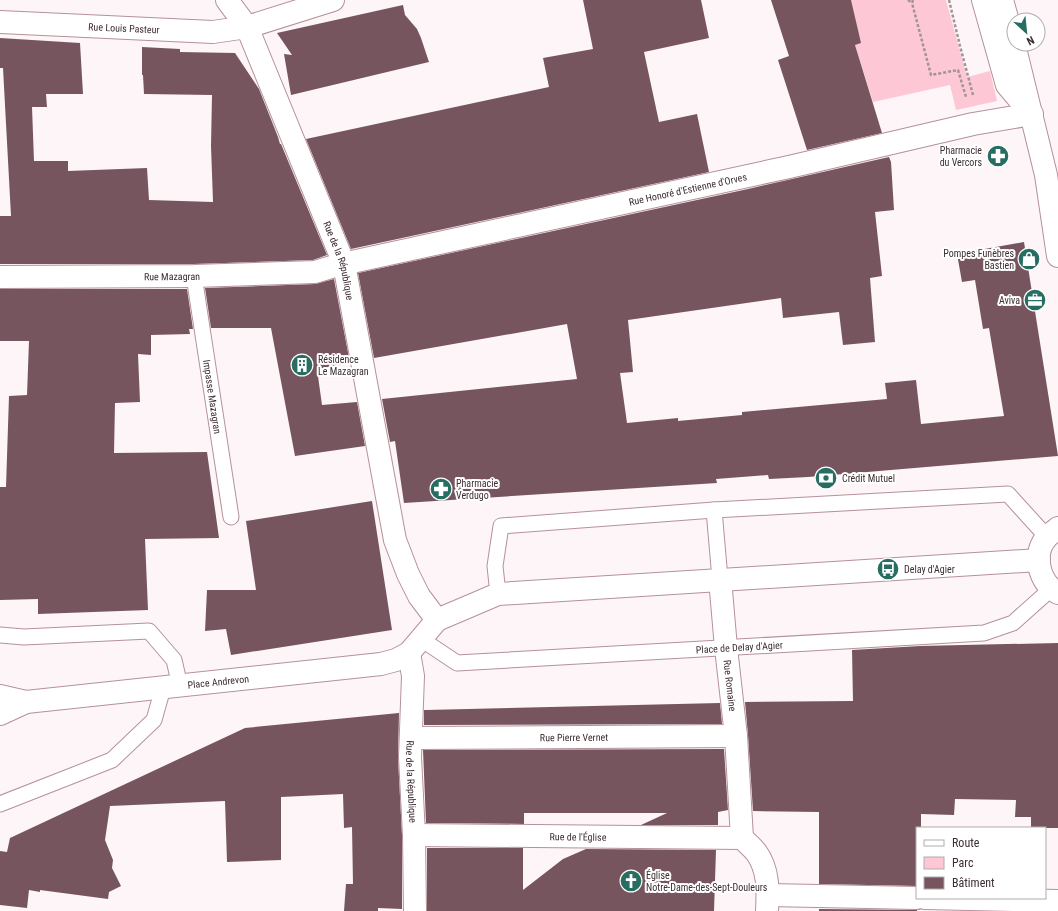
<svg xmlns="http://www.w3.org/2000/svg" width="1058" height="911" font-family="'Roboto Condensed',sans-serif">
	<style>
		.green { fill: #fdc7d6 }
		.building { fill: #76555f }
		.lines { fill: none; stroke-linecap: round; stroke-linejoin: round }
		.service-casing { stroke: #b5919a; stroke-width: 17 }
		.minor-casing { stroke: #b5919a; stroke-width: 24 }
		.tertiary-casing { stroke: #b5919a; stroke-width: 24 }
		.secondary-casing { stroke: #b5919a; stroke-width: 24 }
		.path { stroke: #a09497; stroke-width: 2.5; stroke-dasharray: 3 2; stroke-linecap: butt }
		.service { stroke: #fff; stroke-width: 15 }
		.minor { stroke: #fff; stroke-width: 22 }
		.tertiary { stroke: #fff; stroke-width: 22 }
		.secondary { stroke: #fff; stroke-width: 22 }
		.labels { text-anchor: middle; stroke-width: 4; stroke-linejoin: round; paint-order: stroke }
		.street-label { font-size: 10px; fill: #3c2d31; stroke: #fff }
		.poi-label { font-size: 10px; fill: #3c2d31; stroke: #fff; text-anchor: start }
	</style>
	<rect width="100%" height="100%" fill="#fdf5f7"/>
	<path class="green" d="M851 0H946L967 77 990 71 997 101 956 110 950 85 873 102 855 45Z"/>
	<g class="building">
		<path d="M583 0H701L709 38 644 52 659 122 697 114 709 172 351 249 306 139 549 87 543 58 593 49Z"/>
		<path d="M771 0H851L861 43 855 45 882 133 807 150 778 60 789 56Z"/>
		<path d="M403 5 405 15 417 29 421 38 429 62 291 95 284 54 292 55 277 33Z"/>
		<path d="M0 38 80 43 83 94H46L47 107H32L34 161H68V171L147 168 149 200 213 202 211 146 212 95 144 94 143 75H142V47L180 49V52L235 53 259 89 278 137 280 144H281L327 255 313 260 194 264H0V216H11L3 68H0Z"/>
		<path d="M889 157 891 162 894 210 875 212 882 276 870 278 875 342 843 345 839 312 783 318 781 298 628 320 633 372 620 373 627 423 678 418V421L742 415V412L887 399 885 383 916 380 921 424 1004 416 989 328 983 329 975 280 962 282 957 254 1024 242 1058 456 808 477 769 479 768 475 716 479 717 483 404 503 395 441 390 442 382 399 577 379 567 324 374 358 358 273 748 189Z"/>
		<path d="M334 279 350 363 317 369 322 405 357 402 365 446 295 456 271 328H211L205 288 315 284Z"/>
		<path d="M0 289H187L193 329H189L190 334 151 335V355L138 354 140 402 115 403 114 453 207 452 219 538 145 539 148 610 38 614V599L0 600V487H6L9 396 27 395 29 341H0Z"/>
		<path d="M372 501 392 630 231 655 226 629 205 631 207 590H256L246 521Z"/>
		<path d="M1058 643V828H1031V817H1015L1016 800 955 799 954 815 921 814V828H917V886L819 884V812L753 811 748 735 745 702 853 701 852 650 920 646Z"/>
		<path d="M720 703 722 724 424 725V710H426Z"/>
		<path d="M399 713 398 758 402 835V909L378 908V911H344L346 884H353L352 827 344 828 343 794 281 797V860L227 862 225 801 110 806 105 840 113 860 112 868 121 886 109 892 108 899 40 890V892L29 890 27 908 0 905V851L7 852 10 838 245 728Z"/>
		<path d="M724 749 728 810 718 812V825H641L667 813H524V824L426 823 423 750Z"/>
		<path d="M427 848H523V890L563 859 586 849 716 850 714 911H427Z"/>
		<path d="M819 909 917 910V911H819Z"/>
	</g>
	<g class="lines">
		<g class="service-casing">
			<g id="service">
				<path id="s1" d="M194 276 231 517"/>
				<path d="M714 510 720 579"/>
				<path d="M498 594 495 566 501 526 714 510 1008 494 1047 537"/>
				<path d="M0 635 24 637 149 631 174 660 180 686"/>
				<path id="s2" d="M421 639 457 663 984 633 1013 623 1051 589"/>
				<path d="M0 804 112 760 154 720 163 688"/>
			</g>
		</g>
		<g class="minor-casing">
			<g id="minor">
				<path id="s3" d="M0 22 213 32 247 27 333 0"/>
				<path id="s4" d="M0 277 194 276 315 272 338 265 789 167 973 124 1032 114"/>
				<path id="s5" d="M720 579 726 648 736 736 742 838"/>
				<path id="s6" d="M409 653 413 676 410 757 414 835 415 911"/>
				<path id="s7" d="M412 738 736 736"/>
				<path id="s8" d="M414 835 742 838"/>
				<path d="M742 838C747 843 752 847 756 852 769 870 768 890 767 911"/>
				<path d="M768 895 917 898"/>
				<path d="M925 898 1058 901"/>
			</g>
		</g>
		<g class="tertiary-casing">
			<g id="tertiary">
				<path id="s9" d="M227 0 247 27 344 264 395 540 408 574 419 596 437 620"/>
			</g>
		</g>
		<g class="secondary-casing">
			<g id="secondary">
				<path d="M983 0 1007 85 1029 111"/>
				<path d="M1002 0 1014 43"/>
				<path d="M1014 44 1046 175 1058 256"/>
				<path d="M1058 528C1055 531 1051 533 1048 536 1031 553 1039 583 1058 593"/>
				<path id="s10" d="M0 696 26 702 381 664 396 660 409 653 437 620 498 594 1039 560"/>
				<path d="M0 714 26 702"/>
			</g>
		</g>
		<g class="path">
			<path d="M908 0 912 3"/>
			<path d="M913 0 912 3 931 75 958 70 966 97"/>
			<path d="M949 0 960 46 973 95"/>
		</g>
		<use href="#service" class="service"/>
		<use href="#minor" class="minor"/>
		<use href="#tertiary" class="tertiary"/>
		<use href="#secondary" class="secondary"/>
	</g>
	<defs>
		<g id="pharmacy-disc" transform="scale(1.15)"><circle r="9.5" fill="#276d62" stroke="#fff"/><path d="M-2-6h4v4h4v4h-4v4h-4v-4h-4v-4h4Z" fill="#fff"/></g>
		<g id="shop-disc" transform="scale(1.15)"><circle r="9.5" fill="#276d62" stroke="#fff"/><path d="M-5-2.5h2.3a2.7 3.5 0 0 1 5.4 0H5L5.5 6h-11ZM-1.5-2.5h3a1.5 2.3 0 0 0-3 0Z" fill="#fff"/></g>
		<g id="office-disc" transform="scale(1.15)"><circle r="9.5" fill="#276d62" stroke="#fff"/><path d="M-6-3h4V-5.5h4V-3h4V5H-6ZM-1-4.5V-3h2v-1.5ZM-6 0V1H6V0Z" fill="#fff"/></g>
		<g id="building-disc" transform="scale(1.15)"><circle r="9.5" fill="#276d62" stroke="#fff"/><path d="M-4-6H4V6H1V3H-1V6H-4ZM-2.5-4.3h1.7v1.8h-1.7ZM.8-4.3h1.7v1.8H.8ZM-2.5-1h1.7V.8h-1.7ZM.8-1h1.7V.8H.8Z" fill="#fff"/></g>
		<g id="bank-disc" transform="scale(1.15)"><circle r="9.5" fill="#276d62" stroke="#fff"/><path d="M-6-4H6V4H-6ZM0-2.3a2.3 2.3 0 1 0 0 4.6a2.3 2.3 0 1 0 0-4.6Z" fill="#fff"/></g>
		<g id="bus-disc" transform="scale(1.15)"><circle r="9.5" fill="#276d62" stroke="#fff"/><path d="M-5-6H5V4H4V6H2V4H-2V6H-4V4H-5ZM-3.5-4V0h7V-4ZM-3.5 1.2v1.5H-2V1.2ZM2 1.2v1.5H3.5V1.2Z" fill="#fff"/></g>
		<g id="church-disc" transform="scale(1.15)"><circle r="9.5" fill="#276d62" stroke="#fff"/><path d="M-1.2-6h2.4v3.5h3.3v2.4h-3.3V6h-2.4V-.1h-3.3v-2.4h3.3Z" fill="#fff"/></g>
	</defs>
	<g fill-rule="evenodd">
		<use href="#pharmacy-disc" x="998" y="156"/>
		<use href="#shop-disc" x="1029" y="259"/>
		<use href="#office-disc" x="1035" y="300"/>
		<use href="#building-disc" x="302" y="365"/>
		<use href="#bank-disc" x="826" y="478"/>
		<use href="#pharmacy-disc" x="441" y="489"/>
		<use href="#bus-disc" x="888" y="569"/>
		<use href="#church-disc" x="631" y="881"/>
	</g>
	<g class="labels">
		<g class="street-label">
			<text dy="4" stroke="none"><textPath href="#s3" startOffset="124">Rue Louis Pasteur</textPath></text>
			<text dy="4" stroke="none"><textPath href="#s4" startOffset="697">Rue Honoré d'Estienne d'Orves</textPath></text>
			<text dy="4" stroke="none"><textPath href="#s9" startOffset="285">Rue de la République</textPath></text>
			<text dy="4" stroke="none"><textPath href="#s4" startOffset="172">Rue Mazagran</textPath></text>
			<text dy="4" stroke="none"><textPath href="#s1" startOffset="122">Impasse Mazagran</textPath></text>
			<text dy="4" stroke="none"><textPath href="#s2" startOffset="326">Place de Delay d'Agier</textPath></text>
			<text dy="4" stroke="none"><textPath href="#s10" startOffset="220">Place Andrevon</textPath></text>
			<text dy="4" stroke="none"><textPath href="#s5" startOffset="107">Rue Romaine</textPath></text>
			<text dy="4" stroke="none"><textPath href="#s7" startOffset="162">Rue Pierre Vernet</textPath></text>
			<text dy="4" stroke="none"><textPath href="#s6" startOffset="129">Rue de la République</textPath></text>
			<text dy="4" stroke="none"><textPath href="#s8" startOffset="164">Rue de l'Église</textPath></text>
		</g>
		<g class="poi-label">
			<text x="982" y="154" text-anchor="end">Pharmacie<tspan x="982" dy="12">du Vercors</tspan></text>
			<text x="1014" y="257" text-anchor="end">Pompes Funèbres<tspan x="1014" dy="12">Bastien</tspan></text>
			<text x="1020" y="304" text-anchor="end">Aviva</text>
			<text x="318" y="363">Résidence<tspan x="318" dy="12">Le Mazagran</tspan></text>
			<text x="842" y="482">Crédit Mutuel</text>
			<text x="456" y="487">Pharmacie<tspan x="456" dy="12">Verdugo</tspan></text>
			<text x="904" y="573">Delay d'Agier</text>
			<text x="646" y="879">Église<tspan x="646" dy="12">Notre-Dame-des-Sept-Douleurs</tspan></text>
		</g>
	</g>
	<rect x="916" y="827" width="130" height="72" fill="#ffffff" stroke="#b1abad"/>
	<rect x="924" y="840" width="20" height="6" fill="#ffffff" stroke="#b1abad"/>
	<text x="952" y="847" font-size="12" fill="#3c2d31">Route</text>
	<rect x="924" y="857" width="20" height="12" fill="#fdc7d6" stroke="#b1abad"/>
	<text x="952" y="867" font-size="12" fill="#3c2d31">Parc</text>
	<rect x="924" y="877" width="20" height="12" fill="#76555f" stroke="#b1abad"/>
	<text x="952" y="887" font-size="12" fill="#3c2d31">Bâtiment</text>
	<g transform="translate(1026 32) rotate(153)"><circle r="19" fill="#ffffff" stroke="#b1abad"/>
	<path d="M0-3L7 15L0 10L-7 15Z" fill="#276d62"/>
	<text y="-6" font-size="11" font-weight="bold" text-anchor="middle" fill="#3c2d31">N</text>
	</g>
</svg>
